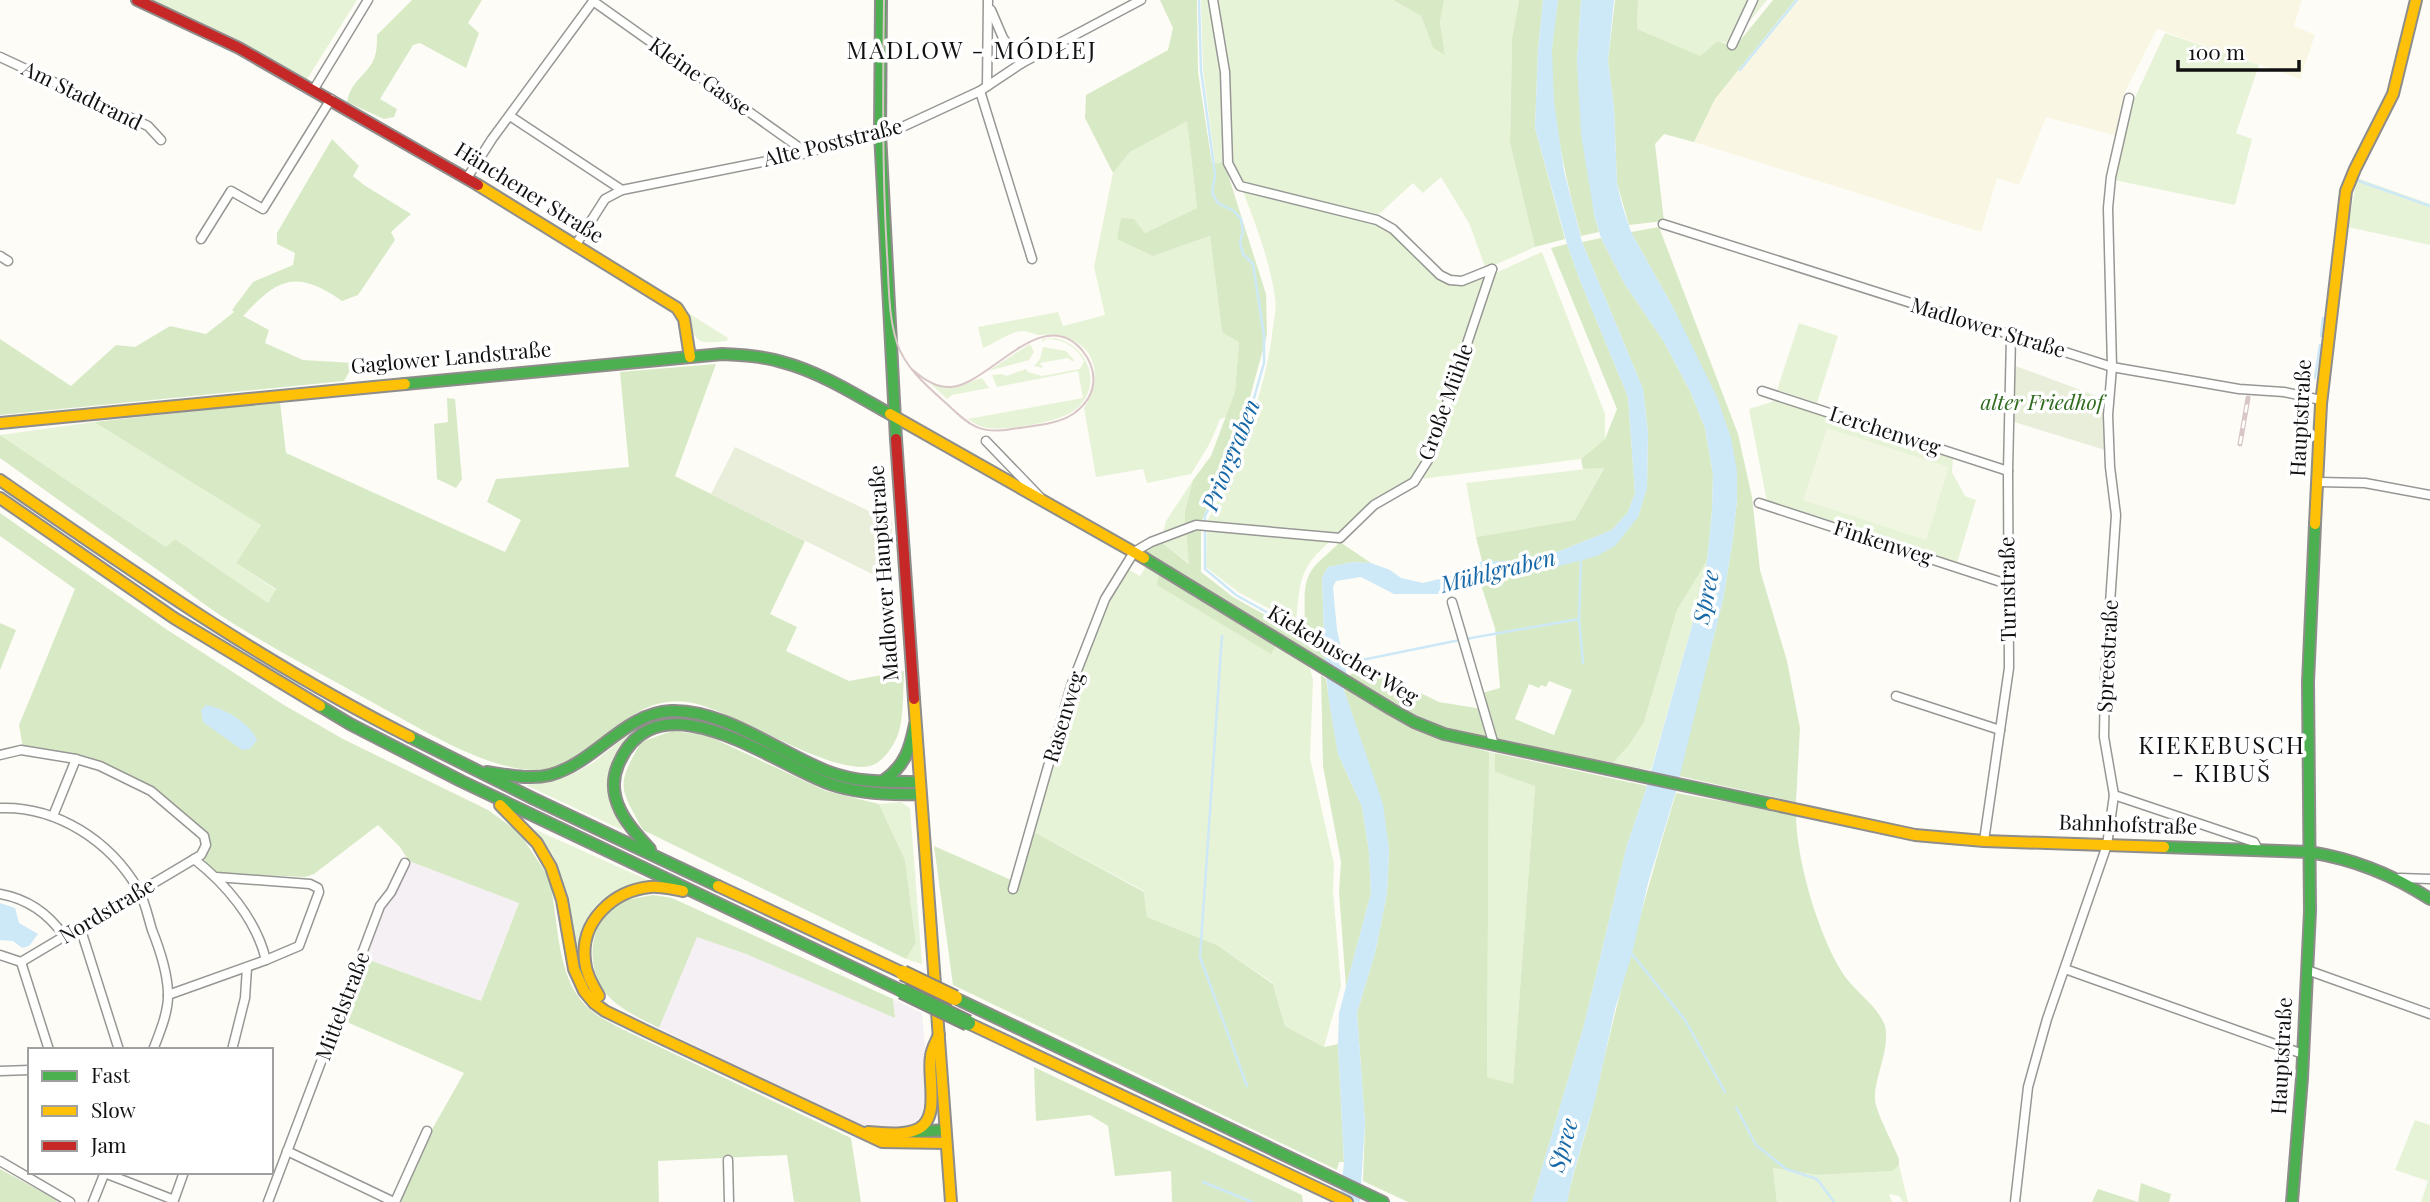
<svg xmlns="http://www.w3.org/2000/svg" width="2430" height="1202" font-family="'Playfair Display',serif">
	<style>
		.industrial { fill: #f5f0f3 }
		.farmland { fill: #f9f7e4 }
		.green { fill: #e7f3d7 }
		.forest { fill: #d8eac5; fill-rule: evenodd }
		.cemetery { fill: #e9eedb }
		.pitch { fill: #f0f6e1 }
		.water { fill: #cde8f7 }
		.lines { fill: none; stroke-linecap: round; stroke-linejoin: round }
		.stream { stroke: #cde8f7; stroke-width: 2.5 }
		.street-casing { stroke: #979795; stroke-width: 11 }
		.fast-casing { stroke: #8e8d8b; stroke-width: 14 }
		.slow-casing { stroke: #8e8d8b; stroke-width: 14 }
		.jam-casing { stroke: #8e8d8b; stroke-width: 14 }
		.street { stroke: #fffffe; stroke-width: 8 }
		.fast { stroke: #4caf50; stroke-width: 10 }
		.slow { stroke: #ffc107; stroke-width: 10 }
		.jam { stroke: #c62828; stroke-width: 10 }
		.tram { stroke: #d9c6c7; stroke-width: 2 }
		.rail-casing { stroke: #d9c6c7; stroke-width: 5 }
		.rail { stroke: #fff; stroke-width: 2.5; stroke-dasharray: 8; stroke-linecap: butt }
		.fast-bridge-casing { stroke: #858482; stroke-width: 18; stroke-linecap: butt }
		.slow-bridge-casing { stroke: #858482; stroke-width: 18; stroke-linecap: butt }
		.fast-bridge { stroke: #4caf50; stroke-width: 14 }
		.slow-bridge { stroke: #ffc107; stroke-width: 14 }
		.labels { text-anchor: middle; stroke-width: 7; stroke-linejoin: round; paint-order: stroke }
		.street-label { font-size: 21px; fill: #111; stroke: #fff }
		.park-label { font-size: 21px; font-style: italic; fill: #2f6b1f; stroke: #fff }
		.water-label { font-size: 23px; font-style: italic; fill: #1768a6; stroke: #fff }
		.quarter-label { font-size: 24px; letter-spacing: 2px; fill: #111; stroke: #fff }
	</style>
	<rect width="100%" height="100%" fill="#fdfcf7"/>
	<g class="industrial">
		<path d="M409 861 519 902 481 1001 364 958 382 912 393 894Z"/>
		<path d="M696 936 746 954 895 1017 893 999 922 1013 928 1079 923 1114 913 1124 894 1129H873L851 1122 659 1028Z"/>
	</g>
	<path class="farmland" d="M1795 0H2302L2294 26 2315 35 2300 79 2157 29 2124 94 2117 136 2046 117 2019 185 1997 178 1981 232 1694 142 1715 99Z"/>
	<g class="green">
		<path d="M153 0H357L307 79 240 41Z"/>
		<path d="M1201 0H1209L1223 86 1226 121 1224 162 1215 164 1203 69Z"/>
		<path d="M1217 0H1393L1421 16 1433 48 1445 54 1440 22 1444 0H1519L1512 39 1510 143 1535 247 1486 269 1469 223 1441 177 1423 193 1413 183 1377 216 1242 182 1231 162V108Z"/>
		<path d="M1638 0H1767L1731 44 1718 41 1700 57 1637 29Z"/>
		<path d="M2165 33 2259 65 2236 133 2252 139 2235 205 2114 180 2131 106Z"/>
		<path d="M1187 120 1197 208 1145 233 1134 219 1153 256 1210 236 1222 332 1239 341 1235 392 1227 417 1220 419 1210 443 1191 474 1147 483 1143 469 1096 477 1084 408C1101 382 1100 348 1065 337 1056 334 1047 335 1038 335 1033 334 1028 331 1023 331 1010 331 995 344 983 348L978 327 1058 312 1063 326 1105 315 1094 267 1113 173 1130 152Z"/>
		<path d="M2357 178 2430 204V245L2348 227Z"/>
		<path d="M1243 191 1375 223 1390 231 1441 280C1459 287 1470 283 1487 276L1424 460 1411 479 1379 497 1336 534 1207 522C1236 462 1263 402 1272 335 1273 324 1277 310 1275 298 1270 261 1256 226 1243 191Z"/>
		<path d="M1542 252 1605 414V439L1581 459 1421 479 1430 462 1493 274Z"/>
		<path d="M685 311 728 338 727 341C692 345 697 341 685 311Z"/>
		<path d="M1799 323 1838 336 1817 403 1777 390Z"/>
		<path d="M1055 338C1088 345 1104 385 1076 409 1061 422 1008 431 987 428 980 427 974 423 968 419L1083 398 1078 371 997 387 992 375 1002 374 1006 376 1026 369 1028 372 1042 376 1080 369 1084 361C1076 346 1063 339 1046 339L1043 342 1042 339Z"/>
		<path d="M1030 344 1034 352 1029 360 988 371Z"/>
		<path d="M1043 347 1066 351 1074 360 1073 362 1068 358 1040 363 1043 368 1034 366 1040 359Z"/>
		<path d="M982 378 989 388 952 395 947 399 931 384 951 388Z"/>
		<path d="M1778 400 1953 459 1952 472 1965 496 1976 500 1957 563 1767 502 1749 409Z"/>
		<path d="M94 422 261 525 236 563 276 590 268 603 175 539 166 547 0 435Z"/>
		<path d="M1604 467 1575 520 1476 537 1466 483Z"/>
		<path d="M1193 480 1185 511V525L1163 533 1166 521Z"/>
		<path d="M1207 527 1332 540C1298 568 1300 582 1296 623L1238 592 1206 567Z"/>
		<path d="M1186 529 1190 564 1161 542Z"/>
		<path d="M1707 561 1695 615 1651 770 1612 764 1630 744 1644 722 1677 610Z"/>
		<path d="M1147 565 1159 571 1158 585 1270 653 1276 646 1310 668 1313 680 1310 758 1334 864 1333 891 1341 986 1324 1047 1285 1026 1273 983 1217 945 1147 917 1144 891 1034 832 1075 686 1110 594 1128 569 1140 576Z"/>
		<path d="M633 730 635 732 614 760 622 830 526 785 566 777 593 763Z"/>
		<path d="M1489 752 1495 753V772L1535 785 1513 1085 1487 1077Z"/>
		<path d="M901 802 910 808 922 964 906 959 916 943 905 860 879 804Z"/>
		<path d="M534 829 652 882C604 886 577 913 578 962L563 882 553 855Z"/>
		<path d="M2415 1120 2430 1125V1202H2421L2428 1181 2395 1170Z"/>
		<path d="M1899 1165 1908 1202H1903L1899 1196 1889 1194 1892 1202H1777L1773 1168 1817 1175 1893 1171Z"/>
	</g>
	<g class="forest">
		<path d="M412 0H482L468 23 479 33 466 68 420 43 413 45 380 99 397 109 394 117 384 119 347 102C351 82 362 79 372 63 377 55 377 44 377 35Z"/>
		<path d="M1160 0H1197L1198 72 1212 164 1224 162 1266 294 1267 335 1250 397 1202 521 1191 522 1185 525V511L1193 480 1211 456 1235 392 1239 342 1222 332 1210 236 1153 256 1117 239 1121 218 1134 219 1145 233 1197 208 1187 121 1130 152 1113 173 1085 118 1086 95 1168 50 1173 28Z"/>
		<path d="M1393 0H1444L1440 22 1445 55 1433 48 1421 16Z"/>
		<path d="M1519 0H1543L1538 50 1535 128 1565 239 1535 247 1510 143 1512 39Z"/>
		<path d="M1558 0H1581L1577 61 1594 214 1599 232 1581 236C1565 177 1550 110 1552 49 1553 32 1556 16 1558 0Z"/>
		<path d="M1615 0H1638L1637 29 1700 56 1718 41 1735 47 1773 0H1795L1715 99 1694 142 1664 134 1655 144 1664 221 1629 225 1617 183 1614 108 1608 61Z"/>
		<path d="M332 139 359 166 353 176 364 185 411 214 391 232 395 240 358 295 342 301C297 270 279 277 243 316L269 330 265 343 303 360 354 363 344 381 0 415V339L71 386 116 345 135 347 170 326 206 334 234 312 232 310 253 282 293 265 295 253 277 244V233Z"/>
		<path d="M1659 227 1738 434 1752 497 1760 570 1787 661 1800 728 1796 802 1679 776 1723 600 1733 539 1737 499 1675 311 1631 232Z"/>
		<path d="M1601 238 1624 283 1664 342 1691 393 1705 428 1713 475 1712 511 1707 561 1677 610 1644 722 1630 744 1612 764 1497 742 1482 693 1500 688 1495 628 1480 582 1548 569 1638 517 1647 487 1648 433 1643 389 1582 242ZM1549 681 1572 690 1554 735 1515 719 1529 684 1539 688 1541 685 1546 687Z"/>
		<path d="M1567 244 1581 283 1628 397 1635 493 1628 512 1612 530 1550 555 1522 561H1482L1476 537 1575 520 1604 468 1583 469 1581 459 1605 439 1617 409 1551 248Z"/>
		<path d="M716 364 675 476 805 541 770 614 797 627 786 651 849 681 904 671C903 689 904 722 897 737 893 746 886 757 877 763 842 785 731 707 687 702 622 693 594 771 535 770 487 770 421 729 379 706 330 679 281 653 234 624 209 609 186 590 162 573 108 535 54 497 0 458V435L166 547 175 539 268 603 276 589 236 563 261 525 94 422 280 402 286 453 505 552 521 520 487 502 496 479 629 467 620 372Z"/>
		<path d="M447 398 455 399 462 479 456 488 437 479 434 424 448 422Z"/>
		<path d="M0 513 166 629 284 705 343 739 488 810 513 828 524 840 548 876C561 921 553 980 593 1012 603 1020 615 1025 626 1031L851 1138 861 1202H794L787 1155 658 1161 659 1202H399L430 1133 464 1073 340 1019 364 958 481 1001 519 903 409 861 400 847 378 825 314 874 305 877 217 873 204 862 210 845 207 833 153 788 101 763 23 748 19 725 75 589 0 536Z"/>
		<path d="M1201 527V572L1233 597 1301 635C1309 616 1300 594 1309 575 1315 562 1331 552 1340 542L1371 563 1353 562 1328 567 1322 577 1325 663 1139 552 1161 542 1189 564 1186 529Z"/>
		<path d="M1159 571 1276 646 1271 654 1157 585Z"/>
		<path d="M0 623 16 630 0 670Z"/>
		<path d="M1367 667 1439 702 1482 709 1490 741 1423 724 1347 676Z"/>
		<path d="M1321 675 1326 679 1338 754 1362 807 1369 852 1371 893 1346 987 1339 892 1341 862 1323 766Z"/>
		<path d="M1343 687 1420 730 1489 752 1487 1077 1513 1084 1535 786 1495 772V753L1647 786 1627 845 1584 1025 1532 1202H1408L1363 1181 1365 1123 1357 1013 1375 953 1387 894 1389 849 1382 804Z"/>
		<path d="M672 731 706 735 826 791 879 804 905 860 916 943 906 959 643 830C619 786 616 787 641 742Z"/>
		<path d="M1676 793 1796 814C1796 859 1818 934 1842 972 1853 991 1878 1005 1885 1026 1891 1048 1873 1080 1875 1100 1876 1112 1894 1146 1899 1159V1165L1893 1171 1817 1175 1773 1168 1777 1202H1567C1574 1167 1587 1133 1595 1098 1618 996 1645 894 1676 793Z"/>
		<path d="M1034 832 1144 892 1147 917 1217 945 1273 984 1285 1026 1324 1047 1338 1044 1344 1162H1339L1337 1170 953 985 934 846 1018 883Z"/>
		<path d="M653 895 672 898 893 999 895 1018 746 954 697 937 659 1028C644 1020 625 1012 612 1000 587 977 585 931 612 908 624 898 639 898 653 895Z"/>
		<path d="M1034 1067 1302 1195 1303 1202H1172L1171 1171 1115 1176 1108 1126 1090 1115 1036 1121Z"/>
		<path d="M0 1169 53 1198 58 1202H0Z"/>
		<path d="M2141 1183 2171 1194 2169 1202H2092L2098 1189 2138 1202Z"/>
	</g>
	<g class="cemetery">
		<path d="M2013 365 2105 399V450L2011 421Z"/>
		<path d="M735 447 892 522V534L881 535 884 580 711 494Z"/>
	</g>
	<path class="pitch" d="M1827 428 1949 467 1926 540 1803 500Z"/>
	<g class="water">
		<path d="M1543 0H1558L1552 49 1554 102 1564 171 1582 242 1643 389 1648 433 1647 488 1638 517 1615 546 1597 556 1548 569 1480 582 1448 594H1394L1361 577 1336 581 1333 587 1337 630 1347 676 1343 687 1383 804 1389 849 1387 894 1375 953 1357 1013 1365 1123 1360 1202H1340L1344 1162 1338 1044 1339 1013 1371 893 1369 852 1362 807 1338 754 1329 701 1325 663 1322 577 1328 567 1353 562 1371 563 1390 570 1401 578 1423 583 1467 572 1482 561H1522L1550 555 1612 530 1628 512 1635 493 1628 397 1581 283 1567 244 1535 128 1538 50Z"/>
		<path d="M1581 0H1614L1608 61 1614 108 1617 183 1622 205 1631 232 1675 311 1717 397 1731 438 1737 471V499L1733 539 1723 600 1676 791 1648 883 1632 954 1615 1009 1595 1100 1573 1175 1567 1202H1532L1584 1025 1627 845 1647 786 1695 615 1707 561 1712 511 1713 475 1705 428 1691 393 1664 342 1624 283 1601 238 1594 214 1581 134 1577 61Z"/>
		<path d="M206 705C224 708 250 723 257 740L250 749 242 750 203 722 201 710Z"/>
		<path d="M0 903 15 908 19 923 38 934 29 946 22 948 13 941 0 940Z"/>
	</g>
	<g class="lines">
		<g class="stream">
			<path d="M1199 0 1201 70 1215 175 1212 193 1218 203 1234 211 1241 219 1243 231 1240 242 1243 254 1253 264 1264 335V363L1252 405 1233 460 1205 516V569L1236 595 1295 628"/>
			<path d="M1740 70 1797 0"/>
			<path d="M2359 181 2430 206"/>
			<path d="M2321 336 2323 318"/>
			<path d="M2315 378 2320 345"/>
			<path d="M2313 453 2314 422"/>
			<path d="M1581 558 1579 619 1583 663"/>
			<path d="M1307 633 1326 643"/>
			<path d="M1222 636 1200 957 1247 1086"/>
			<path d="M1342 664 1460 640 1579 619"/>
			<path d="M1632 954 1685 1020 1725 1092"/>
			<path d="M1736 1107 1756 1145 1786 1169 1817 1179 1834 1202"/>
			<path d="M1203 1182 1252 1202"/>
		</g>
		<g class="street-casing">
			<g id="street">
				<path d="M1213 0 1225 72 1228 163 1240 186 1377 220 1393 229 1440 275 1450 280 1462 281 1492 269"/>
				<path d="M593 1 807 153"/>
				<path d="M991 10 1003 38 1022 63"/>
				<path d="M1732 45 1753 0"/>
				<path d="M0 57 148 126 161 140"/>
				<path d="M987 86 988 0"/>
				<path d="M314 89 368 0"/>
				<path d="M980 91 1032 259"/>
				<path d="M510 116 622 190"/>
				<path d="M467 178 492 139 594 0"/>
				<path d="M1663 224 2112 367 2239 389 2284 392 2321 400"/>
				<path d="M201 239 231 191 263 209 331 99"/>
				<path d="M575 246 605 199 622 190 807 153 862 134H887L980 91 1022 63 1141 0"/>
				<path d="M0 256 8 261"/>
				<path d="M1762 391 2008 471"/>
				<path d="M986 441 1040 497"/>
				<path d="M2318 482 2365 483 2430 495"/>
				<path d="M1759 503 2007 584"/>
				<path d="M1452 602 1494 745"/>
				<path d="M1896 696 2000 730"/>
				<path d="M0 755 21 750 76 759 100 766 151 791 204 836 206 845 201 855 21 962"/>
				<path d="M2114 795 2254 842 2259 851"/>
				<path d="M0 808C57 806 110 841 138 889 145 901 148 917 152 930 160 950 167 970 168 992 169 1011 160 1032 153 1050"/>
				<path d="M53 816 76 759"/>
				<path d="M1984 841 2009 668 2008 471 2011 336"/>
				<path d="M194 859C226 884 256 919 266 960L299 946 319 892 318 888 310 884 216 877"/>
				<path d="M2400 878 2430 879"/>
				<path d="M1013 889 1071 686 1105 599 1134 552 1151 542 1196 525 1340 538 1374 505 1414 482 1428 460 1492 269"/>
				<path d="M0 894C28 899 48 913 64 936"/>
				<path d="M80 927 119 1050"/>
				<path d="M0 955 21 962"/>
				<path d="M21 962 49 1050"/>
				<path d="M2065 969 2303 1054"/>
				<path d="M2307 970 2430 1014"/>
				<path d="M168 995 266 960"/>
				<path d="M232 1050 245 998 247 968"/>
				<path d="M0 1071 30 1070"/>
				<path d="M287 1151 394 1202"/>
				<path d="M728 1160 729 1202"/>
				<path d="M0 1161 70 1202"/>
				<path d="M102 1172 174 1200 184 1172"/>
				<path d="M93 1202 105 1172"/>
				<path d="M268 1202 380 906 391 892 405 863"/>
				<path d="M395 1202 427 1131"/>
				<path d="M2015 1202 2028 1087 2047 1019 2107 845 2114 795 2104 737 2105 677 2116 515 2110 467 2108 415 2112 367 2108 208 2111 177 2129 98"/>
			</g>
		</g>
		<g class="fast-casing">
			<g id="fast">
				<path d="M881 0 880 133 896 439"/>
				<path d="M405 384 722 354C742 355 762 356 782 362 820 372 856 395 890 414"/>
				<path d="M1144 558 1391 709 1414 722 1444 734 1771 804"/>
				<path d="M320 706 350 724 461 781 902 991"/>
				<path d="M410 737 532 798 718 886"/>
				<path d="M487 772C508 775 530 780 550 775 595 763 624 713 671 711 725 709 781 754 829 772 858 783 889 782 919 782"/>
				<path d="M883 781C905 766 910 749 915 724"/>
				<path d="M2164 847 2309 852C2354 859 2392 874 2430 899"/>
				<path d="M650 849C628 826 604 798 618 765 657 673 772 763 830 784 859 794 890 795 920 794"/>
				<path d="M955 998 1383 1202"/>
				<path d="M915 1132 945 1130"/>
				<path d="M2292 1202 2302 1078 2310 911 2308 682 2315 524"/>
			</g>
		</g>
		<g class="slow-casing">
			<g id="slow">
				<path d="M478 185 677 308 684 319 690 357"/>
				<path d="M890 414 1144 558"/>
				<path d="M0 423 405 384"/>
				<path d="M0 480C133 572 265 664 410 737"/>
				<path d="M0 498 174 618 320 706"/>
				<path d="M2315 524 2321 404 2346 191 2355 169 2393 94 2416 0"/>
				<path d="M914 699 951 1202"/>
				<path d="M1771 804 1915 835 1984 841 2164 847"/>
				<path d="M500 805 537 843 551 867 562 900 574 969 584 991 594 1003 605 1011 646 1031 882 1142 946 1143"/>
				<path d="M718 886 903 973"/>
				<path d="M599 996C593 985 586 974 585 961 580 921 613 891 650 887 661 886 672 889 683 891"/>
				<path d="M968 1023 1347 1202"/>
				<path d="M868 1132C884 1133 903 1136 918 1129 941 1118 927 1076 931 1056 932 1048 936 1042 939 1035"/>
			</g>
		</g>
		<g class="jam-casing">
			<g id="jam">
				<path d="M137 0 239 48 478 185"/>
				<path d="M896 439 914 699"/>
			</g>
		</g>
		<use href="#street" class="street"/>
		<use href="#fast" class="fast"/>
		<use href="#slow" class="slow"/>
		<use href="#jam" class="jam"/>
		<path class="tram" d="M884 0C883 85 882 169 887 254 889 283 888 315 897 343 905 368 928 387 947 404 969 425 980 435 1012 429 1030 426 1057 425 1073 414 1083 407 1091 397 1093 385 1095 372 1090 360 1082 350 1042 303 990 384 951 387 937 388 923 379 913 370"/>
		<g class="rail-casing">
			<path id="rail" d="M2240 444 2248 398"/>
		</g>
		<use href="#rail" class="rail"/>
		<g class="fast-bridge-casing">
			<path id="fast-bridge" d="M902 991 968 1023"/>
		</g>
		<g class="slow-bridge-casing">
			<path id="slow-bridge" d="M903 973 955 998"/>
		</g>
		<use href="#fast-bridge" class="fast-bridge"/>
		<use href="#slow-bridge" class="slow-bridge"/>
	</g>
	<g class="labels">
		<g class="street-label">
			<text transform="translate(700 77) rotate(35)" y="7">Kleine Gasse</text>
			<text transform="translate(82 96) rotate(26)" y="7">Am Stadtrand</text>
			<text transform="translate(833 143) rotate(-14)" y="7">Alte Poststraße</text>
			<text transform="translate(529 193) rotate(32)" y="7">Hänchener Straße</text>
			<text transform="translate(1988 328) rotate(17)" y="7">Madlower Straße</text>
			<text transform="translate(451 358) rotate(-5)" y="7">Gaglower Landstraße</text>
			<text transform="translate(1446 402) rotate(-70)" y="7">Große Mühle</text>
			<text transform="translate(2301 418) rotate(-87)" y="7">Hauptstraße</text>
			<text transform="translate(1885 431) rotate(18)" y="7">Lerchenweg</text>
			<text transform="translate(1883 543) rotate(18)" y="7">Finkenweg</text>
			<text transform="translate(884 573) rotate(-94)" y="7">Madlower Hauptstraße</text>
			<text transform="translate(2008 589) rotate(-91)" y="7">Turnstraße</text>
			<text transform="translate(1343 655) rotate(31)" y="7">Kiekebuscher Weg</text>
			<text transform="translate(2108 656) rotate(-87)" y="7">Spreestraße</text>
			<text transform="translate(1064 717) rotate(-73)" y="7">Rasenweg</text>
			<text transform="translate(2128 825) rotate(2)" y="7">Bahnhofstraße</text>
			<text transform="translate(107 911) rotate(-31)" y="7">Nordstraße</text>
			<text transform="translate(343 1006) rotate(-69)" y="7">Mittelstraße</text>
			<text transform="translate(2282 1056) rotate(-87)" y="7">Hauptstraße</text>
		</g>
		<g class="park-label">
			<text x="2042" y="410">alter Friedhof</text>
		</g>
		<g class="water-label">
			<text transform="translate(1231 455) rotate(-68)" y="8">Priorgraben</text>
			<text transform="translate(1498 571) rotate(-14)" y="8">Mühlgraben</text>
			<text transform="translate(1706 597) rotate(-79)" y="8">Spree</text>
			<text transform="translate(1563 1145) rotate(-74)" y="8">Spree</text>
		</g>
		<g class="quarter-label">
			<text x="972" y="59">MADLOW - MÓDŁEJ</text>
			<text x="2222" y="754">KIEKEBUSCH<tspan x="2222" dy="28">- KIBUŠ</tspan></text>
		</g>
	</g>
	<rect x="28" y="1048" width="245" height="126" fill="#ffffff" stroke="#a0a0a0" stroke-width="2"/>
	<rect x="42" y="1071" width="35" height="10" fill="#4caf50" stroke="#a0a0a0" stroke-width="2"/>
	<text x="91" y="1083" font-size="21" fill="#111111">Fast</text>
	<rect x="42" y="1106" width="35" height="10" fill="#ffc107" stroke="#a0a0a0" stroke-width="2"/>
	<text x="91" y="1118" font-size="21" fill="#111111">Slow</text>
	<rect x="42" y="1141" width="35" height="10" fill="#c62828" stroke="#a0a0a0" stroke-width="2"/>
	<text x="91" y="1153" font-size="21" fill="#111111">Jam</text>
	<path d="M2178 60v10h121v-10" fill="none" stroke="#111111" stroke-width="3.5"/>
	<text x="2188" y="60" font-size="21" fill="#111111" stroke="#ffffff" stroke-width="5" paint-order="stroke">100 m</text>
</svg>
